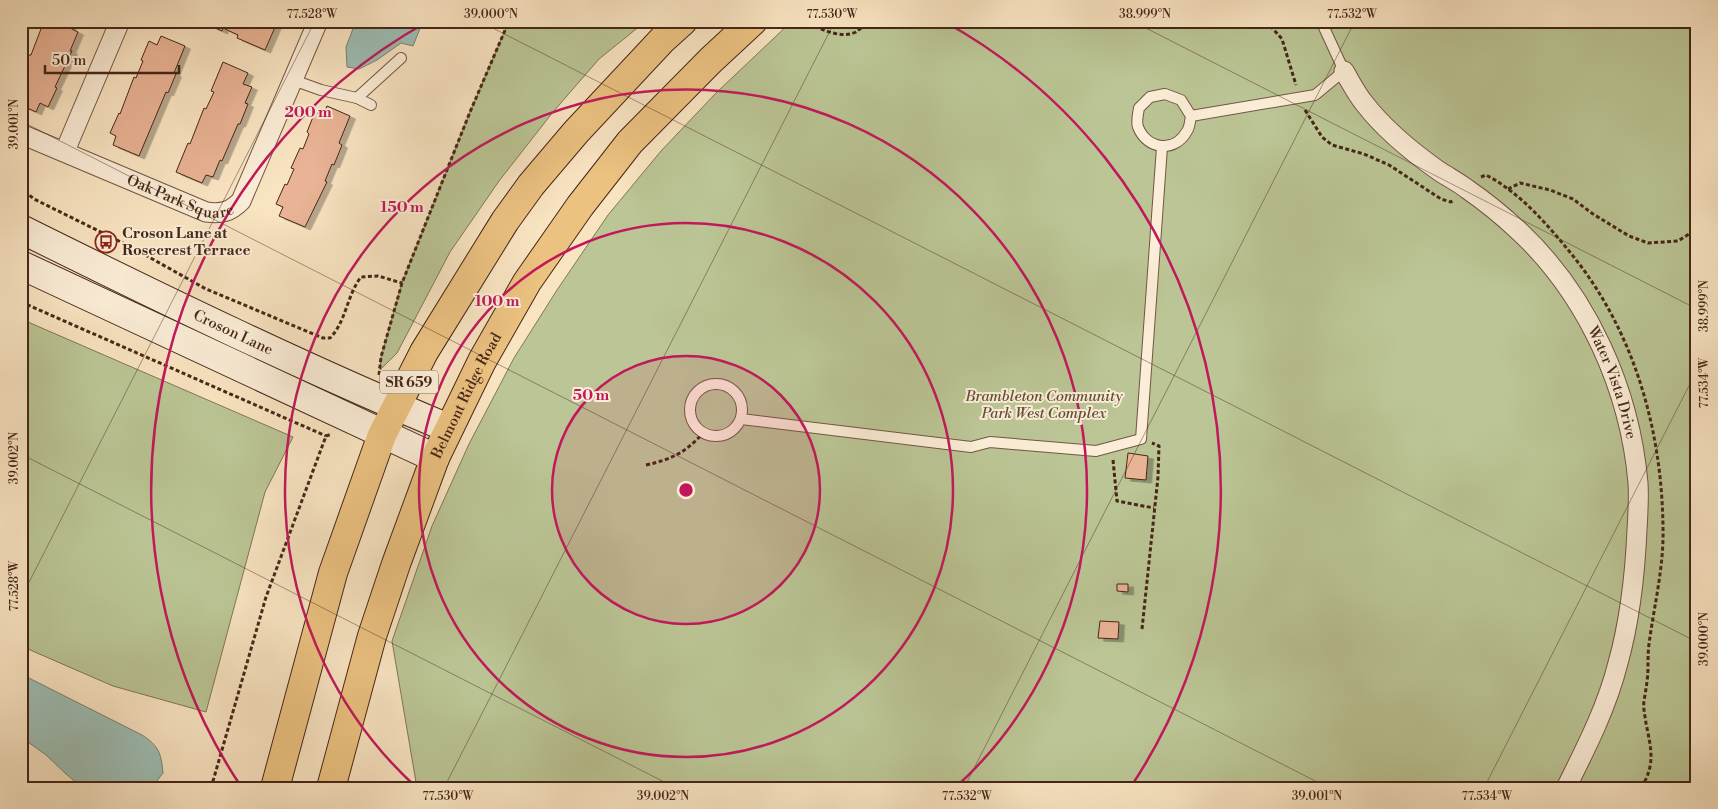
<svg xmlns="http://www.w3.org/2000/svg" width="1718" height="809" font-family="'Libre Bodoni',serif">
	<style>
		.green { fill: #bbc595; stroke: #807656 }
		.water { fill: #9ebeb5; stroke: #7b8176 }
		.building { fill: #e9b395; stroke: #462618; filter: url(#shadow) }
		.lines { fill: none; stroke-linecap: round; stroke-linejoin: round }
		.lane-casing { stroke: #735642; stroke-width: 12 }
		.street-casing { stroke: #735642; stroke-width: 21 }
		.secondary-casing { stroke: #462618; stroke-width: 30 }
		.primary-casing { stroke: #462618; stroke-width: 30 }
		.path { stroke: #462618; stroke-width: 3; stroke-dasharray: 4 2.5; stroke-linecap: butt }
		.lane { stroke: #fbedd7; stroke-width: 10 }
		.street { stroke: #fbedd7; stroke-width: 19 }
		.secondary { stroke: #fbedd7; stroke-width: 28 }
		.primary { stroke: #ecc281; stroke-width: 28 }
		.ticks { fill: none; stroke: #462618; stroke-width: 1; stroke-opacity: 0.45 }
		.ring { fill: none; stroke: #c2185b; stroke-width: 2.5 }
		.labels { text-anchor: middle; stroke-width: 4; stroke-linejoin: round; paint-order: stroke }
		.shield { fill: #fbedd7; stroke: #7c6251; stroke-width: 1 }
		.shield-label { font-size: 14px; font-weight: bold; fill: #462618 }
		.street-label { font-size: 15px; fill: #462618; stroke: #fbedd7 }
		.poi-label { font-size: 15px; font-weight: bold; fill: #462618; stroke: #fbedd7; text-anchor: start }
		.park-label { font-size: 15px; font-style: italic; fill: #634e37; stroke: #fbedd7 }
		.centre { fill: #c2185b; stroke: #fbedd7; stroke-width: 2.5 }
		.ring-label { font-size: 15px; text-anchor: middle; font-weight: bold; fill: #c2185b; stroke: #fbedd7; stroke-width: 4; stroke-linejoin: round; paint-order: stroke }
		.neatline { fill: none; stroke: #462618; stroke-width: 2 }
		.ticks-label { font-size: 12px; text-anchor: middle; fill: #462618 }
	</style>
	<defs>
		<filter id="shadow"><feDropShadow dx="5.5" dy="3" stdDeviation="0" flood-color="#0004"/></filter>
	</defs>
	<rect width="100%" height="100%" fill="#f9e4c2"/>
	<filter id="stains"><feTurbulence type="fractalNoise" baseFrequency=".004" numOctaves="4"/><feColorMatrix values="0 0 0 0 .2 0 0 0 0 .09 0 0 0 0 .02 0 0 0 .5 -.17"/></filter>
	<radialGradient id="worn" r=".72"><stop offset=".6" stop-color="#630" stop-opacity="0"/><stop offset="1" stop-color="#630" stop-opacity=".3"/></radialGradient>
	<g class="green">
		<path d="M509 21H646L599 59 553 112 499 181 450 252 397 353 380 370 381 357 402 283 470 112Z"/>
		<path d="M792 21H1697V788H417L392 641 432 526 469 444 514 358 557 290 608 215 661 151 716 93Z"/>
		<path d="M21 319 293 437 265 492 206 712 113 686 21 646Z"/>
	</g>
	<g class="water">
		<path d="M356 21H423L413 46 401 43 377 60 359 69 347 67 346 47Z"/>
		<path d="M21 674 142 735C159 746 161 753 163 773L156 782 154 788H83L66 774 46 755 21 737Z"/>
	</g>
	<g class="building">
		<path d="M44 21H72L70 28 78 32 70 51H72L55 87 57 88 48 107 40 103 36 112 21 105V77L23 74 21 73 29 55H31Z"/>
		<path d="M202 21H269L276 25 265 50 237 38 238 35 223 28 222 31 202 22Z"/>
		<path d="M161 36 185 46 174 73 176 74 168 93 166 92 139 156 113 145 116 136 110 133 119 113 120 114 134 77 136 78 143 61 141 60 149 41 157 45Z"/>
		<path d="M223 62 248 73 243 84 252 87 245 103 248 104 240 124H238L222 161 220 160 213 177 206 175 202 183 176 172 188 143 190 144 204 108 206 109 214 92 211 91Z"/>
		<path d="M327 106 350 116 339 143 342 145 334 165 332 164 325 181 327 182 305 227 279 216 283 207 276 204 285 184 287 185 294 169 291 168 300 148 303 149 309 134 307 132 315 112 323 115Z"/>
		<path d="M1128 453 1148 456 1146 480 1125 478Z"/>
		<path d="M1117 584H1128V592L1117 591Z"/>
		<path d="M1100 621 1119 622 1118 639 1098 638Z"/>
	</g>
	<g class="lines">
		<g class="lane-casing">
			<g id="lane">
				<path d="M293 80 321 90 357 98 401 58"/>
				<path d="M1165 94 1181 100 1191 116C1190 120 1190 127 1187 131 1175 153 1147 150 1138 127 1136 122 1138 114 1139 108L1150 97Z"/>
				<path d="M357 98 371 105"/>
				<path d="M1191 116 1315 95 1344 71 1321 21"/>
				<circle cx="716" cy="410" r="26"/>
				<path d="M741 419 971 447 990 442 1096 451 1141 439 1162 147"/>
			</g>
		</g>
		<g class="street-casing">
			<g id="street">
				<path id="s1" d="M1344 71C1350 81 1356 93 1364 103 1384 129 1412 152 1439 171 1448 177 1458 182 1467 189 1486 202 1503 216 1520 232 1588 296 1630 390 1638 483 1639 498 1638 514 1637 530 1635 575 1630 620 1618 663 1607 707 1586 748 1566 788"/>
				<path id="s2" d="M21 134 206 212C222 214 230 212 241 201L318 21"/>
				<path d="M65 151 120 21"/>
			</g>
		</g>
		<g class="secondary-casing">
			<g id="secondary">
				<path id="s3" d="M21 229C162 299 304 368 448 428"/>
				<path d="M21 265 435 458"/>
			</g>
		</g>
		<g class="primary-casing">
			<g id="primary">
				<path d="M275 788 333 573 382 435 424 352 505 221 531 185 576 132 663 39 683 21"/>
				<path id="s4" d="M331 788 372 636 396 564 435 458 482 361 527 282 580 206 630 142 711 60 753 21"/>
			</g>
		</g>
		<g class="path">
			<path d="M803 21C818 27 839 40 856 32 860 29 865 25 868 21"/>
			<path d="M1266 21 1282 39 1296 85"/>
			<path d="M788 22 792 21"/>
			<path d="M1305 110 1322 137 1332 145 1364 154 1389 165 1441 199 1451 202 1454 200"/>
			<path d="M1481 177 1486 175C1519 192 1546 223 1569 251 1633 328 1662 428 1663 528 1664 567 1654 606 1649 644 1648 652 1648 659 1648 667 1648 678 1646 689 1644 701 1643 708 1645 716 1646 723 1651 749 1656 764 1641 788"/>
			<path d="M21 186 23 190 34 199 131 247 206 289 323 338H330C346 322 347 295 361 277L378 276 402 283"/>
			<path d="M1508 189 1520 183 1550 190 1573 199 1593 214 1629 236 1648 243 1678 241 1697 229"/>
			<path d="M21 302 326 436"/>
			<path d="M379 375 381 357 402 283 470 112 509 21"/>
			<path d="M1113 460 1117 501 1154 508"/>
			<path d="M646 465C672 459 685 453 703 433"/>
			<path d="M1142 629 1158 477 1159 446 1152 443"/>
			<path d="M211 788 266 597 326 436 332 434"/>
		</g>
		<use href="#lane" class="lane"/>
		<use href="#street" class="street"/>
		<use href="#secondary" class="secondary"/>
		<use href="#primary" class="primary"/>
	</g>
	<path class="ticks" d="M479 21 1697 642M1132 21 1697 309M21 121 1329 788M21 454 676 788M21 598 315 21M21 787 22 788M444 788 835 21M964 788 1355 21M1484 788 1697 370"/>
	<circle cx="686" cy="490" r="134" fill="#c2185b" fill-opacity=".12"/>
	<g class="ring">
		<circle cx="686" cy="490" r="134"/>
		<circle cx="686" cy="490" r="267"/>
		<path d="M415 786A401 401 0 1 1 957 786"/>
		<path d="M240 785A535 535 0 0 1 427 22M945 22A535 535 0 0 1 1132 785"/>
	</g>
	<defs>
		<g id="bus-ring" transform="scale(1.125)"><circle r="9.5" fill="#fbedd7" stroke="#8f2418" stroke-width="1.5"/><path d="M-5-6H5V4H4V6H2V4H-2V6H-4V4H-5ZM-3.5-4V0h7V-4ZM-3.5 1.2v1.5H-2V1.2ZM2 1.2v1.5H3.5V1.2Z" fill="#8f2418"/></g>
	</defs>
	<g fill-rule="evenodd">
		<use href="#bus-ring" x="106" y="242"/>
	</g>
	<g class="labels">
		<rect class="shield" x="380" y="370.5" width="58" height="23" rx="4"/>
		<g class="shield-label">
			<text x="409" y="387">SR 659</text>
		</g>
		<g class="street-label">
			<text dy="5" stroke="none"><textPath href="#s2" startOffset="172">Oak Park Square</textPath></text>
			<text dy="5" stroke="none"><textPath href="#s3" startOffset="236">Croson Lane</textPath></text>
			<text dy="5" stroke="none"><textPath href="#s1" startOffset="420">Water Vista Drive</textPath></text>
			<text dy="5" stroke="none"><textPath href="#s4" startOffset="416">Belmont Ridge Road</textPath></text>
		</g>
		<g class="poi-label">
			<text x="122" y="238">Croson Lane at<tspan x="122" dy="17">Rosecrest Terrace</tspan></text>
		</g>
		<g class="park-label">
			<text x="1044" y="401">Brambleton Community<tspan x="1044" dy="17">Park West Complex</tspan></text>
		</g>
	</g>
	<circle cx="686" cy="490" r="8" class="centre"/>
	<g class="ring-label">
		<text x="308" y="117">200 m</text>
		<text x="402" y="212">150 m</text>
		<text x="497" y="306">100 m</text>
		<text x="591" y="400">50 m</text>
	</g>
	<rect width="1718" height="809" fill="none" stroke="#f9e4c2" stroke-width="55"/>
	<path d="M45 65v8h134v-8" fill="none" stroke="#462618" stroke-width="2.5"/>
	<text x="52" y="65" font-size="15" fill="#462618" stroke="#fbedd7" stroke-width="4" paint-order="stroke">50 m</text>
	<rect x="28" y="28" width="1662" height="754" class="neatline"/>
	<g class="ticks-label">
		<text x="312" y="18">77.528°W</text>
		<text x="491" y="18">39.000°N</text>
		<text x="832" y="18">77.530°W</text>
		<text x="1145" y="18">38.999°N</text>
		<text x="1352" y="18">77.532°W</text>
		<text transform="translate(14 124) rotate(-90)" y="4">39.001°N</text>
		<text transform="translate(1704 306) rotate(-90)" y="4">38.999°N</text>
		<text transform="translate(1704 383) rotate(-90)" y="4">77.534°W</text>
		<text transform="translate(14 458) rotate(-90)" y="4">39.002°N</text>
		<text transform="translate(14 586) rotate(-90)" y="4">77.528°W</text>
		<text transform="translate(1704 639) rotate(-90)" y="4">39.000°N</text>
		<text x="448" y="800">77.530°W</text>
		<text x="663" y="800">39.002°N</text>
		<text x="967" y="800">77.532°W</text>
		<text x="1317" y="800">39.001°N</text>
		<text x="1487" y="800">77.534°W</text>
	</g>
	<rect width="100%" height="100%" filter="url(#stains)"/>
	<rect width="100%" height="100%" fill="url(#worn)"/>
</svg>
